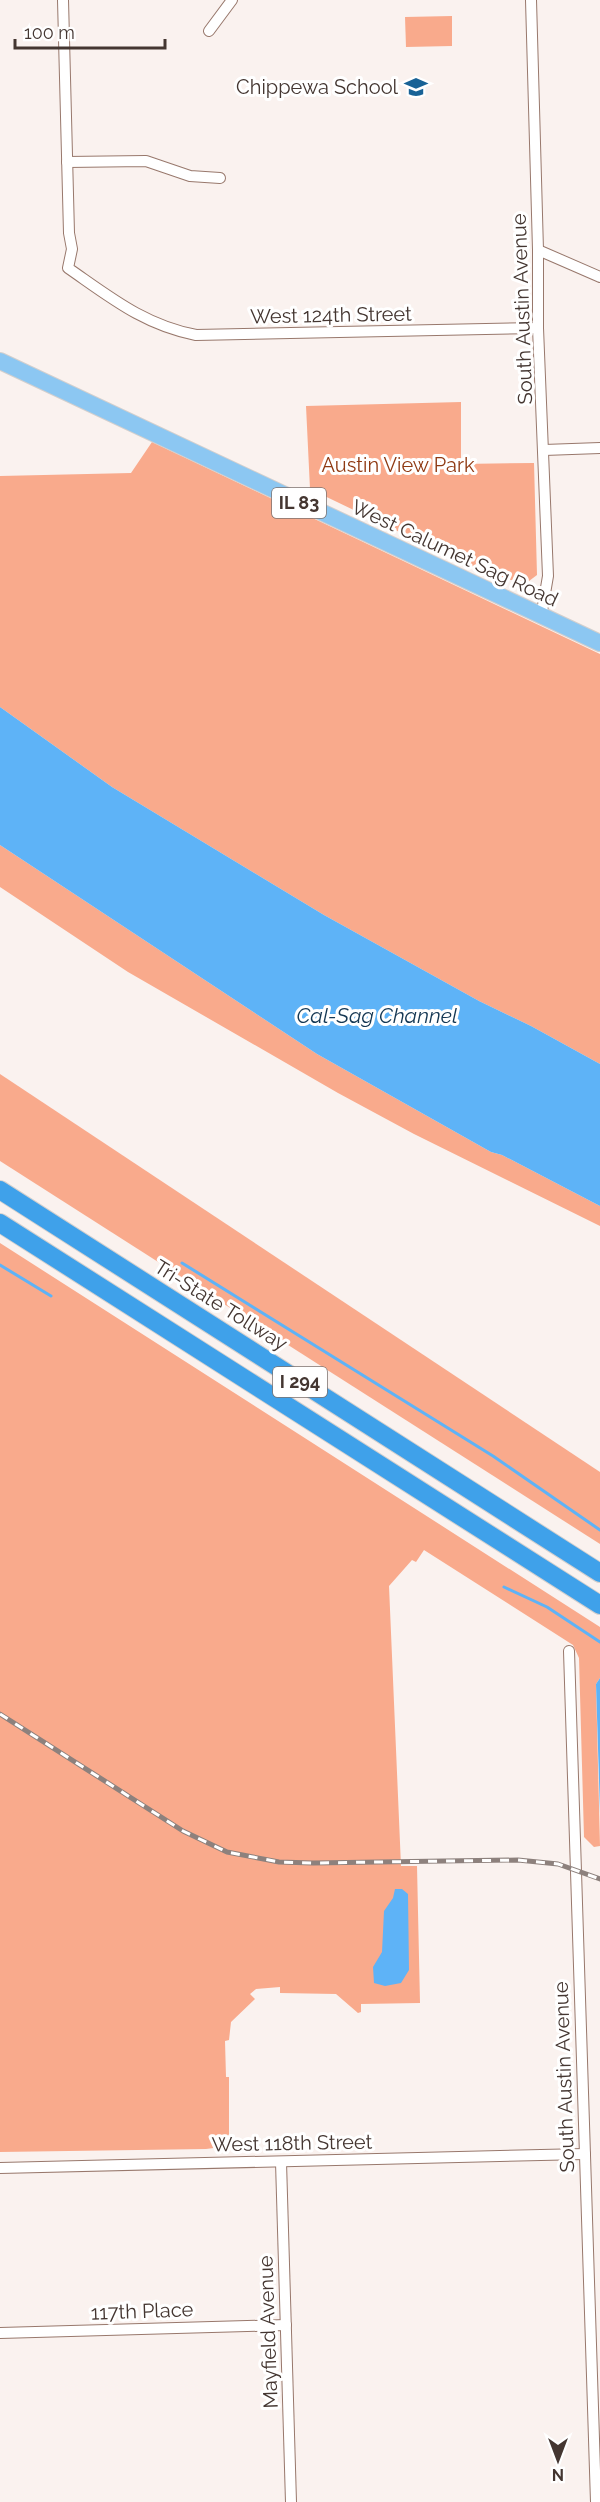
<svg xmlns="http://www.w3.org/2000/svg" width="600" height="2502" font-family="Raleway,sans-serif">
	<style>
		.green { fill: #f9aa8c }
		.water { fill: #5eb3f7 }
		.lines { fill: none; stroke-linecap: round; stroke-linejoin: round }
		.stream { stroke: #5eb3f7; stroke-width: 3 }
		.minor-casing { stroke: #98786c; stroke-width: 12 }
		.primary-casing { stroke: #d2cfce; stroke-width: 18 }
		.motorway-casing { stroke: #d2cfce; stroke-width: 20 }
		.minor { stroke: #fff; stroke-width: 10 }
		.primary { stroke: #8cc7f2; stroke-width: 16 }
		.motorway { stroke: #3fa1ea; stroke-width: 18 }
		.rail-casing { stroke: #8d817d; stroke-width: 5 }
		.rail { stroke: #fff; stroke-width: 3; stroke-dasharray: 9; stroke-linecap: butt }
		.labels { text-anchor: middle; stroke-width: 6; stroke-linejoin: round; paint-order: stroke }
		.shield { fill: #fff; stroke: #7c726f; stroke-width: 1.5 }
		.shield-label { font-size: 18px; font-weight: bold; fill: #443631 }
		.poi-label { font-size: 20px; fill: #443631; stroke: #fff; text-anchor: end }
		.street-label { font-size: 20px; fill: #443631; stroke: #fff }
		.park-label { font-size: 20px; fill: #8f3912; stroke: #fff }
		.water-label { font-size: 21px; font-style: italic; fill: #143753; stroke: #fff }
	</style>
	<rect width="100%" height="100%" fill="#faf2ef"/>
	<g class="green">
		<path d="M452 16V46L406 47 405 17Z"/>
		<path d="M461 402V464L534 463 537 575 529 581 511 580 466 564 310 489 306 406Z"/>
		<path d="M152 442 600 654V1064L531 1026 479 1001 324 915 112 787 0 707V476L131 473Z"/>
		<path d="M0 845 317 1054 491 1152 502 1155 600 1206V1226L414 1134 338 1093 128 972 0 887Z"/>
		<path d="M0 1074 600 1472V1544L0 1161Z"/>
		<path d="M0 1243 600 1627V1678L596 1684 600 1846 594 1847 584 1837 579 1658 573 1645 424 1550 416 1562 412 1560 389 1586 401 1866H417L420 2003 361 2004V2012L358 2013 336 1994 280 1993V1987L256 1989 250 1994 255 1999 231 2022 229 2040 225 2041 226 2077H229V2146L206 2149 0 2152Z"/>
	</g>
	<g class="water">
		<path d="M0 707 112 787 324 915 479 1001 531 1026 600 1064V1206L502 1155 491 1152 317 1054 0 845Z"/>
		<path d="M600 1678V1813L596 1684Z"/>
		<path d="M395 1889H402L408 1894 409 1970 401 1983 385 1986 374 1983 373 1967 382 1952 384 1911 393 1898Z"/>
	</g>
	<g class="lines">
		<g class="stream">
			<path d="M182 1263 493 1456 600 1530"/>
			<path d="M0 1265 51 1296"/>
			<path d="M504 1587 547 1607 600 1642"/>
		</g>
		<g class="minor-casing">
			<g id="minor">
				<path d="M63 0 69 233 72 249 68 268C110 297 144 325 196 335L538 328"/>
				<path d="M531 0 538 250V328L548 576 541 617"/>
				<path d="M209 31 232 0"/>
				<path d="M67 162 146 161 190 176 220 178"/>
				<path d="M538 250 600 277"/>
				<path d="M544 450 600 448"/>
				<path d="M569 1651 596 2502"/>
				<path d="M281 2162 291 2502"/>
				<path d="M0 2168 585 2154"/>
				<path d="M0 2333 286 2325"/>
			</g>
		</g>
		<g class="primary-casing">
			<path id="primary" d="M0 361 600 643"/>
		</g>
		<g class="motorway-casing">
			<g id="motorway">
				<path d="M0 1190 600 1573"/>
				<path d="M0 1223 600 1605"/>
			</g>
		</g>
		<use href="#minor" class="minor"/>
		<use href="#primary" class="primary"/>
		<use href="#motorway" class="motorway"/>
		<g class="rail-casing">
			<path id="rail" d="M0 1714 183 1831 227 1852 279 1862 313 1863 518 1860 558 1864 600 1879"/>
		</g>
		<use href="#rail" class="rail"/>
	</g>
	<defs>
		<g id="school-bare" transform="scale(1.8)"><path d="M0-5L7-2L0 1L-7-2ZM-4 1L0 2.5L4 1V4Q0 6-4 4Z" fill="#186296" stroke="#fff" stroke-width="2.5" paint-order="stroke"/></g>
	</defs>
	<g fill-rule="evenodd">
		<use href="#school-bare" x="416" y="87"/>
	</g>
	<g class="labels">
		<g class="shield">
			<rect x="272" y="488" width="54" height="30" rx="4.5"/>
			<rect x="273" y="1367" width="54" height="30" rx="4.5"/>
		</g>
		<g class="shield-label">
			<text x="299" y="509">IL 83</text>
			<text x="300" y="1388">I 294</text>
		</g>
		<g class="poi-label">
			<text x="398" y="94">Chippewa School</text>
		</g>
		<g class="street-label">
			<text transform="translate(522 309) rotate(-92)" y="7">South Austin Avenue</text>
			<text transform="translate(331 315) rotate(-1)" y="7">West 124th Street</text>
			<text transform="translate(455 553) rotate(25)" y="7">West Calumet Sag Road</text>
			<text transform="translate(221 1305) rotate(32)" y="7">Tri-State Tollway</text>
			<text transform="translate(564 2077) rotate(-92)" y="7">South Austin Avenue</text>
			<text transform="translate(292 2143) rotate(-1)" y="7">West 118th Street</text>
			<text transform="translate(142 2311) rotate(-2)" y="7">117th Place</text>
			<text transform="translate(268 2332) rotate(-92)" y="7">Mayfield Avenue</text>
		</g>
		<g class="park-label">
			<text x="398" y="472">Austin View Park</text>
		</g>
		<g class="water-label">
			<text x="377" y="1023">Cal-Sag Channel</text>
		</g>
	</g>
	<g transform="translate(558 2460) rotate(180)" stroke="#ffffff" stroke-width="4.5" paint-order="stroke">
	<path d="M0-4.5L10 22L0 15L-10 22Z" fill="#443631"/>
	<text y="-9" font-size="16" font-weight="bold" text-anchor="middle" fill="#443631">N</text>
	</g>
	<path d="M15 39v9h150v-9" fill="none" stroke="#443631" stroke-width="3"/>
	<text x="24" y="39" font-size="18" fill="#443631" stroke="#ffffff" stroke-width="4.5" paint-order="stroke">100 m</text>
</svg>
